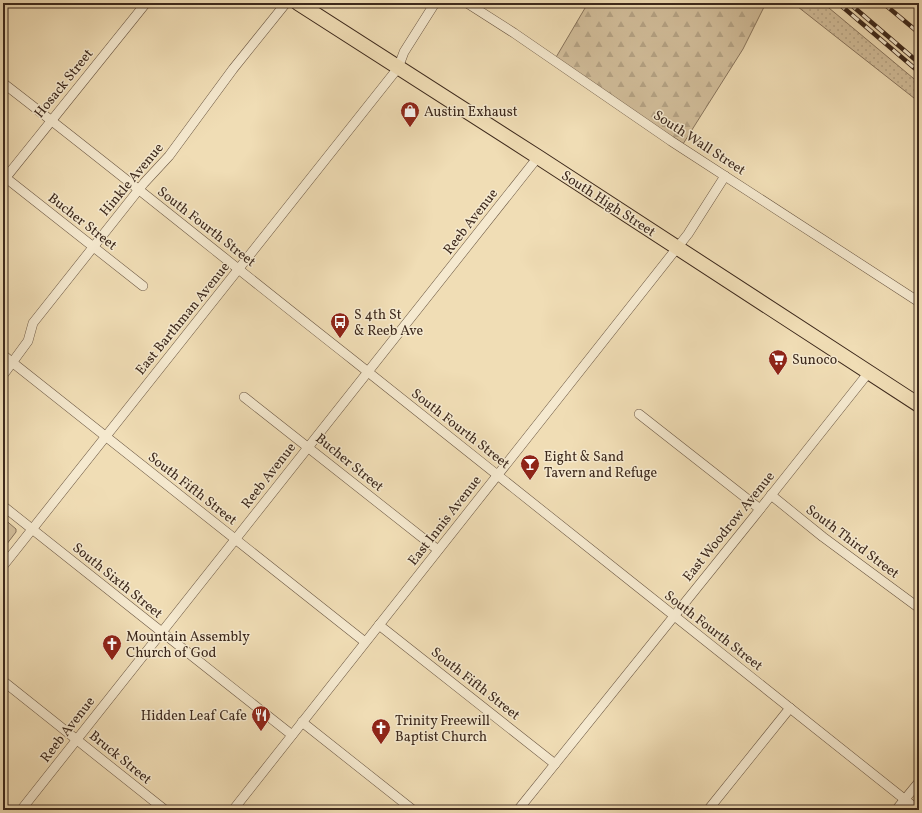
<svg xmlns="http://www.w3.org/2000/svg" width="922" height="813" font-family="Vollkorn,serif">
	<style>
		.grass { fill: url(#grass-dots); stroke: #88745c }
		.forest { fill: url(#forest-firs); stroke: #88745c }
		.green { fill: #d2be9b; stroke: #88745c }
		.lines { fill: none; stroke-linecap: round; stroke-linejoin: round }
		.street-casing { stroke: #6a5642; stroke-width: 10 }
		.primary-casing { stroke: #3d291c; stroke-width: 16 }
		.street { stroke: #f5e9cf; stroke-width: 9 }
		.primary { stroke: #f0ddb5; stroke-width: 14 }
		.rail-casing { stroke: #3d291c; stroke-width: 4.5 }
		.rail { stroke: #f5e9cf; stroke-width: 3; stroke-dasharray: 9; stroke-linecap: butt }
		.labels { text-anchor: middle; stroke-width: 3; stroke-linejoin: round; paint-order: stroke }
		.street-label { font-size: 14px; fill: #3d291c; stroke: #f5e9cf }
		.poi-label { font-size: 14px; fill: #3d291c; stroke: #f5e9cf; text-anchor: start }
	</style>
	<defs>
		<pattern id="grass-dots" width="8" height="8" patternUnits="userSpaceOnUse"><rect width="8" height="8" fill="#d2be9b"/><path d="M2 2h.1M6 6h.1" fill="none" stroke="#b5a385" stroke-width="1.8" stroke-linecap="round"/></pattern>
		<pattern id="forest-firs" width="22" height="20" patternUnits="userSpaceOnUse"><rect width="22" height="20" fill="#d2be9b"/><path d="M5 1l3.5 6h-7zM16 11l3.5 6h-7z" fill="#b5a385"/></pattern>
	</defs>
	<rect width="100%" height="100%" fill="#f0ddb5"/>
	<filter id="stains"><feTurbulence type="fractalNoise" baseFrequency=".005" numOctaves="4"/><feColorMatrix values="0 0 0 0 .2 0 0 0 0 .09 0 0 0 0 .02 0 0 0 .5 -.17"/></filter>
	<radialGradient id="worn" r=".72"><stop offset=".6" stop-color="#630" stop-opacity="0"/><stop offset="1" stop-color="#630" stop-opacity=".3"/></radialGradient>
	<path class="grass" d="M793 3H823L919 83V102Z"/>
	<path class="forest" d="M588 3H766L743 49 683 144 555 59Z"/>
	<path class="green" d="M3 518 16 529V532L3 549Z"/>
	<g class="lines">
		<g class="street-casing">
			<g id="street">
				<path d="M467 3 514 33 671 141 919 302"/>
				<path d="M3 83C121 174 236 268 353 360 541 510 730 660 918 810"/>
				<path d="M6 178 143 286"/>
				<path d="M3 181 146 3"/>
				<path d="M3 355 365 642"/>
				<path d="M3 375 28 341 33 323 144 183 169 156 233 69 286 3"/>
				<path d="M244 397 438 550"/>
				<path d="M639 414 760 509"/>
				<path d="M771 495 823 537 919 608"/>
				<path d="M3 506 153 625 292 735"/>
				<path d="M3 566 398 68 404 52 435 3"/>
				<path d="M379 625 555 764"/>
				<path d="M3 681 165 810"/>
				<path d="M302 722 413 810"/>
				<path d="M21 810 538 157"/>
				<path d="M233 810 688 234 725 176"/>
				<path d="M518 810 753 518 869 372"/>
				<path d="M708 810 790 708"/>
				<path d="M896 810 919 782"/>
			</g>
		</g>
		<g class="primary-casing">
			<path id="primary" d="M298 3 538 157 919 405"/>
		</g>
		<use href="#street" class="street"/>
		<use href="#primary" class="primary"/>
		<g class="rail-casing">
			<g id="rail">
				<path d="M838 3 919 72"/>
				<path d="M849 3 919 63"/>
				<path d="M883 3 919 33"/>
			</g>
		</g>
		<use href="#rail" class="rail"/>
	</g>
	<defs>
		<g id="shop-pin" transform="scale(1)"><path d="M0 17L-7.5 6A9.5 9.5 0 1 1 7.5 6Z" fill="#8f2418" stroke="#f5e9cf"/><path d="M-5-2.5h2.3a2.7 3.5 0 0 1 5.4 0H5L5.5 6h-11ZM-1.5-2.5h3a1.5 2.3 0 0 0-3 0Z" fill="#fff"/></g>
		<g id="bus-pin" transform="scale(1)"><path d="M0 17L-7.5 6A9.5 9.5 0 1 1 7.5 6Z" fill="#8f2418" stroke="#f5e9cf"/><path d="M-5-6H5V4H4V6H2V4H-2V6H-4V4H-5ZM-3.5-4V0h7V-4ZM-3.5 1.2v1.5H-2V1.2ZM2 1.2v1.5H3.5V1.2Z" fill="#fff"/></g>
		<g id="supermarket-pin" transform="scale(1)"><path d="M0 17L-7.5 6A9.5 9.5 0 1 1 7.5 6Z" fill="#8f2418" stroke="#f5e9cf"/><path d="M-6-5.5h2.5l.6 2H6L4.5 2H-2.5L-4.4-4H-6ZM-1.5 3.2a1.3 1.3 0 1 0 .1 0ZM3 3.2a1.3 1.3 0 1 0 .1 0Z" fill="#fff"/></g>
		<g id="bar-pin" transform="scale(1)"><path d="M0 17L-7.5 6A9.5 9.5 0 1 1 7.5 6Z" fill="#8f2418" stroke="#f5e9cf"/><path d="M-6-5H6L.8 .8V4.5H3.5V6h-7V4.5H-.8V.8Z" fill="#fff"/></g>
		<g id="church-pin" transform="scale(1)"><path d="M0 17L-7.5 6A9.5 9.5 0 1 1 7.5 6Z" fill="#8f2418" stroke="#f5e9cf"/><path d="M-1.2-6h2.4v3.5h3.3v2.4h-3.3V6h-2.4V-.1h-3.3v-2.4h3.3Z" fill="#fff"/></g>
		<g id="restaurant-pin" transform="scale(1)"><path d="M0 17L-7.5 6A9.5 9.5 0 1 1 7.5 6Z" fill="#8f2418" stroke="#f5e9cf"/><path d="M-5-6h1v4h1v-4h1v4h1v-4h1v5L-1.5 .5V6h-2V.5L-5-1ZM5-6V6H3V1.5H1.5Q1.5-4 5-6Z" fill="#fff"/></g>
	</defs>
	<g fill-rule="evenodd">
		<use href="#shop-pin" x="410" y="111"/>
		<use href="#bus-pin" x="340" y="322"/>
		<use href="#supermarket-pin" x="778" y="359"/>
		<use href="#bar-pin" x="530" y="464"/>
		<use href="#church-pin" x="112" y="644"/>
		<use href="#restaurant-pin" x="261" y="715"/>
		<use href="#church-pin" x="381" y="728"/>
	</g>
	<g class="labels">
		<g class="street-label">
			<text transform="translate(63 83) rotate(-51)" y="5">Hosack Street</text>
			<text transform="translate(700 142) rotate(33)" y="5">South Wall Street</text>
			<text transform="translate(131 179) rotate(-50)" y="5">Hinkle Avenue</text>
			<text transform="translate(609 203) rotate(33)" y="5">South High Street</text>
			<text transform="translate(83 221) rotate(38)" y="5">Bucher Street</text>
			<text transform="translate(470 221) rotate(-52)" y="5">Reeb Avenue</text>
			<text transform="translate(207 226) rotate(38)" y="5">South Fourth Street</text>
			<text transform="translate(182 318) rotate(-51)" y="5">East Barthman Avenue</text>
			<text transform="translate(461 428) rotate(38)" y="5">South Fourth Street</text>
			<text transform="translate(350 462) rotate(39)" y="5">Bucher Street</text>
			<text transform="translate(268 475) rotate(-52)" y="5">Reeb Avenue</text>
			<text transform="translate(193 488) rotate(38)" y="5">South Fifth Street</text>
			<text transform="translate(444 520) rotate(-52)" y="5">East Innis Avenue</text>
			<text transform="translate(728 526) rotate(-51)" y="5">East Woodrow Avenue</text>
			<text transform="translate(853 541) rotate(37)" y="5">South Third Street</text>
			<text transform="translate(118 580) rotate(39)" y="5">South Sixth Street</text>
			<text transform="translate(714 630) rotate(38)" y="5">South Fourth Street</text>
			<text transform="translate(476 683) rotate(38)" y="5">South Fifth Street</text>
			<text transform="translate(67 729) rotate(-52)" y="5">Reeb Avenue</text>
			<text transform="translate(121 757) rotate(39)" y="5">Bruck Street</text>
		</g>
		<g class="poi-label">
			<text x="424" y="116">Austin Exhaust</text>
			<text x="354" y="319">S 4th St<tspan x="354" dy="16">&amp; Reeb Ave</tspan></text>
			<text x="792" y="364">Sunoco</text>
			<text x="544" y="461">Eight &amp; Sand<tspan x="544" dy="16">Tavern and Refuge</tspan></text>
			<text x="126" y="641">Mountain Assembly<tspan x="126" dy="16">Church of God</tspan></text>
			<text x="247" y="720" text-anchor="end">Hidden Leaf Cafe</text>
			<text x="395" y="725">Trinity Freewill<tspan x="395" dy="16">Baptist Church</tspan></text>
		</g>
	</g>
	<rect width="922" height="813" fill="none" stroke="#f0ddb5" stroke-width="16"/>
	<rect x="4" y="4" width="914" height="805" fill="none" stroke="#3d291c" stroke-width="2"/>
	<rect x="8" y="8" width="906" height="797" fill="none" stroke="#3d291c"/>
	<rect width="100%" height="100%" filter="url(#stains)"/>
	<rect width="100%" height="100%" fill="url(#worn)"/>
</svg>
